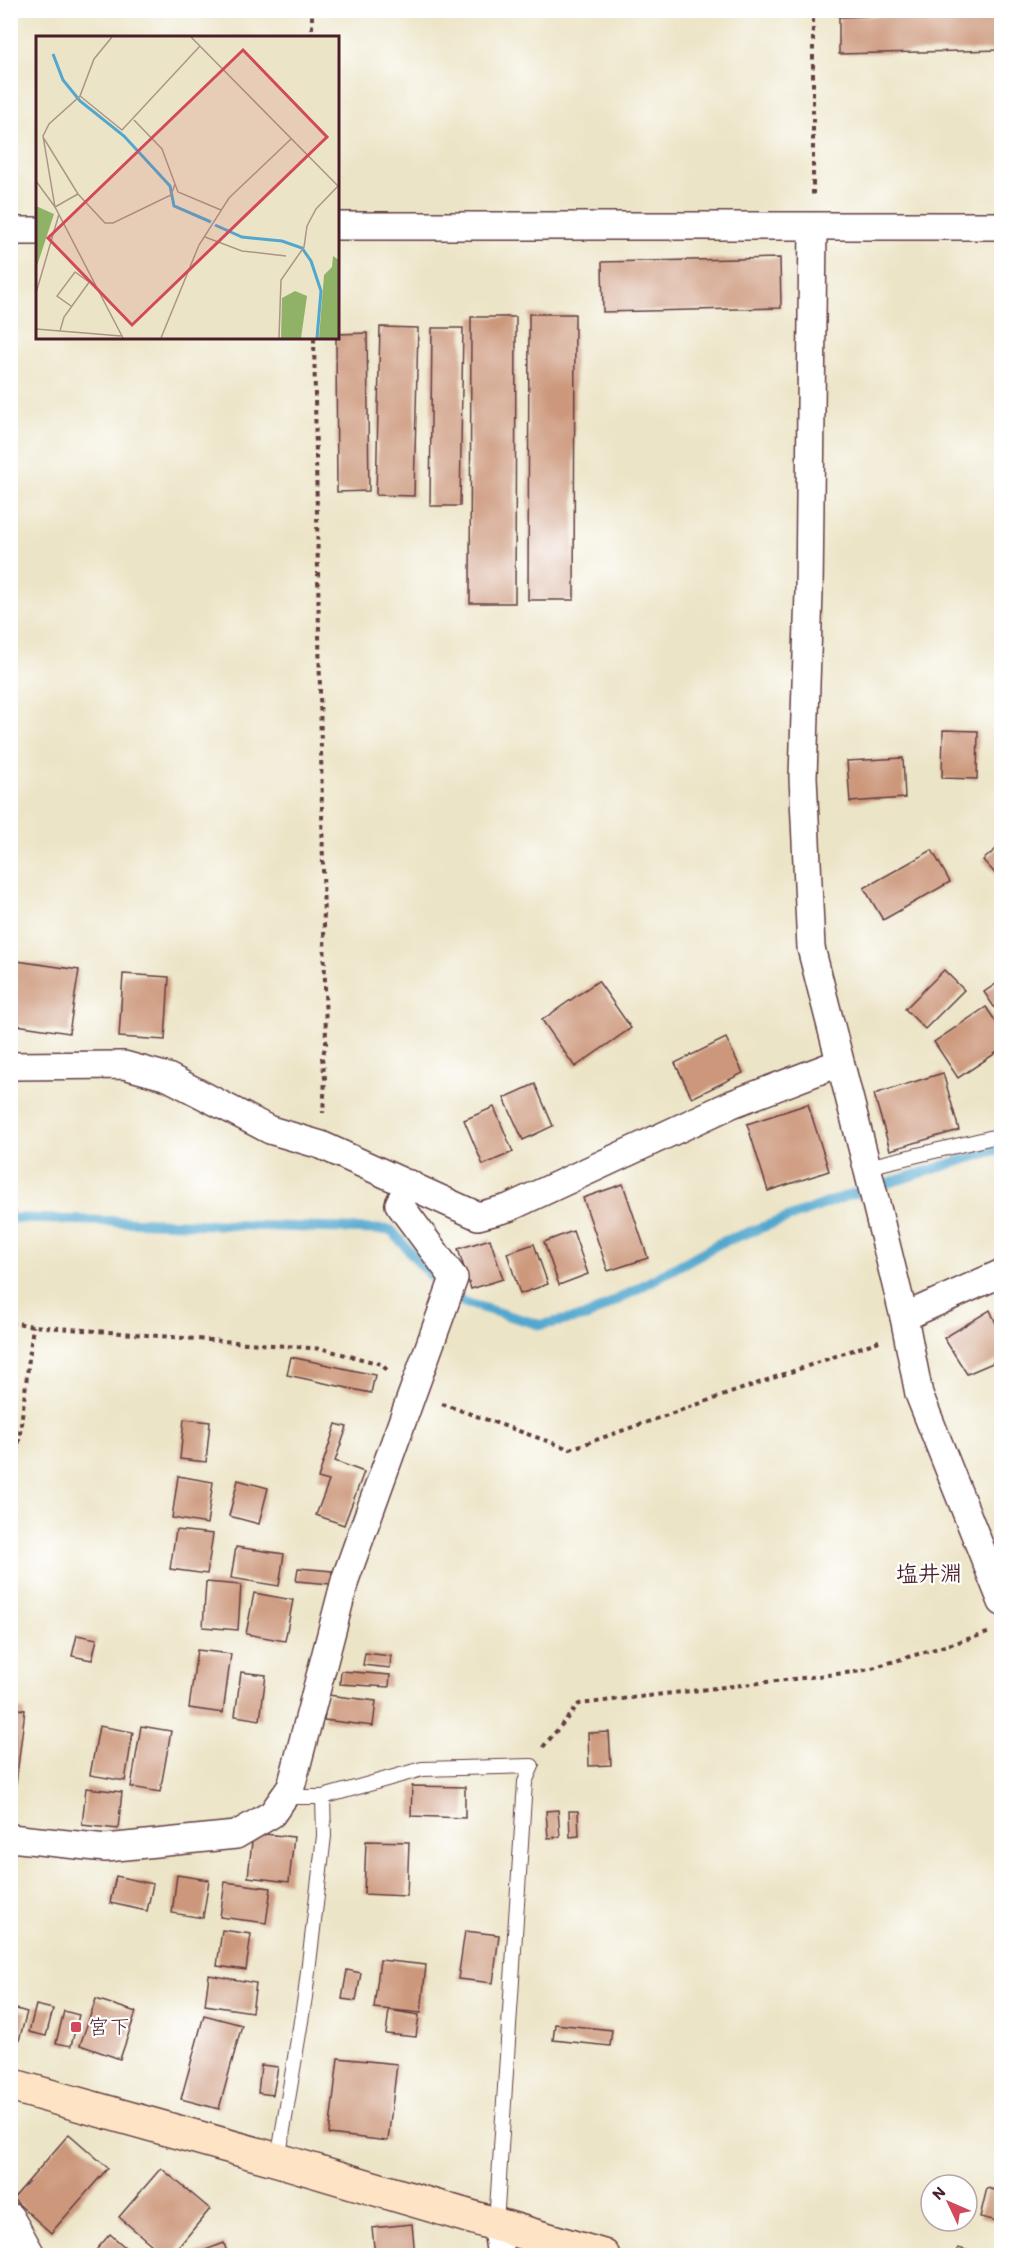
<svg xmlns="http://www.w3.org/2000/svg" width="1012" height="2266" font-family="Itim,'Klee One',sans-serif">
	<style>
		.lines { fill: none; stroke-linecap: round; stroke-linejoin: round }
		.stream { stroke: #52a7ce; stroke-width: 10 }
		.building { fill: #cc977a }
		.lane-casing { stroke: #623d42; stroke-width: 16 }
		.street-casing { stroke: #623d42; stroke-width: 30 }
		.secondary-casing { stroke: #623d42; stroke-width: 36 }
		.path { stroke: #623d42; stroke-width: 4; stroke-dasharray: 4.5 4.5; stroke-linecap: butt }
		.lane { stroke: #fff; stroke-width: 14 }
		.street { stroke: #fff; stroke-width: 27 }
		.secondary { stroke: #fee4c5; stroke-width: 33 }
		.poi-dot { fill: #d1495b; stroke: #fff; stroke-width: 2 }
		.labels { text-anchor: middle; stroke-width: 4.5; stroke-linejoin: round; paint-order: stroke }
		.poi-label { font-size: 21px; fill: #4a1f2b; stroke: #fff; text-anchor: start }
		.neighbourhood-label { font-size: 22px; font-weight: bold; fill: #4a1f2b; stroke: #fff }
		.inset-river { fill: none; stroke: #52a7ce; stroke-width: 3 }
		.inset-road { fill: none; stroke: #ab9588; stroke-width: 1.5 }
		.view { fill: #d1495b; fill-opacity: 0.15; stroke: #d1495b; stroke-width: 3 }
		.inset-edge { fill: none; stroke: #4a1f2b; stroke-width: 3 }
	</style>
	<rect width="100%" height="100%" fill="#fff"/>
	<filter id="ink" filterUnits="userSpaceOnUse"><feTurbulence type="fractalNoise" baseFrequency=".0167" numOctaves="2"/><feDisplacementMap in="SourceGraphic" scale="12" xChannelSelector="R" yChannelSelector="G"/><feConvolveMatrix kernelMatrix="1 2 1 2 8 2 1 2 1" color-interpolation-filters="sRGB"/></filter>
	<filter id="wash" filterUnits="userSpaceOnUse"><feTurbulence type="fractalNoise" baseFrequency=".008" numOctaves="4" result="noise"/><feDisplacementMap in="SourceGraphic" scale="24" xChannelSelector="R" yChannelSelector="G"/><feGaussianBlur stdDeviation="1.35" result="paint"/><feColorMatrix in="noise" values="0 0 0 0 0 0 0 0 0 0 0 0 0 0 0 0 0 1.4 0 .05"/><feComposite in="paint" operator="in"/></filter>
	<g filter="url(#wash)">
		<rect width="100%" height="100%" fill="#ece4c6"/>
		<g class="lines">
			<path class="stream" d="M10 1218 391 1230 431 1276 463 1302 540 1325 588 1316 720 1243 852 1194 1002 1148"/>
		</g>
		<g id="blocks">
			<g class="building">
				<path d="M1002 12V50L839 54V17Z"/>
				<path d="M780 258 781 308 603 312 602 262Z"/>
				<path d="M529 314H575L574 600H528Z"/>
				<path d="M471 317H516L515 603H470Z"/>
				<path d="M380 327 418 328 414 496 376 495Z"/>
				<path d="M432 328H463L460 506H430Z"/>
				<path d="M367 333 369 491 337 492 336 338H338V334Z"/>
				<path d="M943 730 978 731 977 779 942 778Z"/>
				<path d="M903 758 905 798 850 802 847 761Z"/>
				<path d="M1002 844V881L983 860Z"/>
				<path d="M932 850 950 882 883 920 864 888Z"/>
				<path d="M10 960 79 970 69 1033 10 1024Z"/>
				<path d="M944 970 964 990 925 1029 905 1009Z"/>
				<path d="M123 974 169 977 165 1040 119 1037Z"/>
				<path d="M1002 980V1006L996 1010 984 992Z"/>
				<path d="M598 981 631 1028 575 1067 542 1020Z"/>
				<path d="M986 1007 1002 1031V1049L958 1078 934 1042Z"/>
				<path d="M726 1038 743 1073 692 1098 675 1063Z"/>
				<path d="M943 1073 959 1130 890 1150 874 1094Z"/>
				<path d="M535 1084 553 1126 523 1140 504 1098Z"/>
				<path d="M808 1104 829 1171 768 1191 747 1124Z"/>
				<path d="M494 1107 513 1152 483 1165 464 1120Z"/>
				<path d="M623 1184 648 1258 608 1271 583 1198Z"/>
				<path d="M573 1231 588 1274 559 1285 544 1242Z"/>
				<path d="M490 1239 503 1279 471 1289 458 1249Z"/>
				<path d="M534 1244 548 1284 520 1294 507 1253Z"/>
				<path d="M990 1310 1002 1337V1359L967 1374 944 1338Z"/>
				<path d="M291 1357 375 1375 371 1393 287 1375Z"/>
				<path d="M184 1419 210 1422 206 1462 180 1459Z"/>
				<path d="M336 1424 347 1427 335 1461 364 1472 344 1525 316 1515 329 1481 318 1478Z"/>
				<path d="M178 1476 213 1482 207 1524 172 1518Z"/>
				<path d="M238 1480 268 1488 259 1524 229 1516Z"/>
				<path d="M176 1530 213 1534 207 1574 170 1569Z"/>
				<path d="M236 1547 284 1554 279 1586 231 1578Z"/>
				<path d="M298 1568 332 1571 331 1584 296 1581Z"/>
				<path d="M206 1582 241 1585 238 1630 203 1627Z"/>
				<path d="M254 1593 293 1600 285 1641 246 1634Z"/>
				<path d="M77 1635 97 1639 92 1660 72 1656Z"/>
				<path d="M197 1650 231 1654 223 1713 189 1708Z"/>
				<path d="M365 1653 391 1656 390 1668 363 1665Z"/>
				<path d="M341 1671 390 1675 389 1687 340 1684Z"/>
				<path d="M241 1672 266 1675 260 1720 235 1716Z"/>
				<path d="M328 1695 376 1701 373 1726 324 1720Z"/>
				<path d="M10 1708 25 1710 16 1783 10 1782Z"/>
				<path d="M99 1726 133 1732 125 1781 90 1775Z"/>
				<path d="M141 1726 171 1731 160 1792 131 1787Z"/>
				<path d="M609 1732 611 1765 589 1766 588 1733Z"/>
				<path d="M412 1786 465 1787V1818L411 1816Z"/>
				<path d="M86 1788 122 1792 118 1829 82 1825Z"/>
				<path d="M558 1810 560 1837 548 1838 546 1811Z"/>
				<path d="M569 1811H578L579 1836 570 1837Z"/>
				<path d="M253 1833 294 1837 289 1882 248 1877Z"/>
				<path d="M366 1841 409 1842 407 1896 364 1894Z"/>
				<path d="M177 1875 209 1880 203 1918 172 1913Z"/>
				<path d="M116 1876 153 1884 147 1911 110 1903Z"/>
				<path d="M225 1882 271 1888 266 1923 220 1917Z"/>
				<path d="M222 1930 251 1934 246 1970 217 1966Z"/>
				<path d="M465 1931 499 1935 493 1983 458 1979Z"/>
				<path d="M380 1960 426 1965 421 2013 374 2008Z"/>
				<path d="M347 1970 361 1973 356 2001 342 1999Z"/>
				<path d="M209 1975 256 1983 252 2012 205 2005Z"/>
				<path d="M96 1999 136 2012 120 2059 80 2045Z"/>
				<path d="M36 2005 53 2009 46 2036 29 2032Z"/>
				<path d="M10 2007 27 2012 16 2051 10 2050Z"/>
				<path d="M389 2010 419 2015 416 2037 386 2034Z"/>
				<path d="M64 2011 79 2015 71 2046 56 2043Z"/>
				<path d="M204 2015 242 2025 219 2109 181 2099Z"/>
				<path d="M555 2024 612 2030 610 2046 553 2040Z"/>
				<path d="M338 2058 397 2064 388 2141 329 2134Z"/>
				<path d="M261 2065 278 2067 273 2095 258 2093Z"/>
				<path d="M69 2134 108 2168 51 2233 13 2199Z"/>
				<path d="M161 2168 210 2209 171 2256H165L119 2217Z"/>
				<path d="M987 2188 1002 2192V2222L980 2217Z"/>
				<path d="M412 2224 415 2256H375L372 2228Z"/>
				<path d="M110 2234 135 2256H91Z"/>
				<path d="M224 2243 228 2256H192V2255Z"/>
				<path d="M958 2248 983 2255V2256H956Z"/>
			</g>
		</g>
	</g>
	<g filter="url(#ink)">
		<use href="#blocks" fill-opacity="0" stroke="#623d42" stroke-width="1.5"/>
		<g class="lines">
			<g class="lane-casing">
				<g id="lane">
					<path d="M867 1167 1002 1135"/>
					<path d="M283 1797H323"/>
					<path d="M278 2160 305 1997 324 1836 323 1797 422 1769 532 1766 525 1782 496 2224"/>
				</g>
			</g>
			<g class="street-casing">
				<g id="street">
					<path d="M338 226H1002"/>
					<path d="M813 227 809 592 803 777 811 948 867 1167 904 1317 919 1394 1002 1602"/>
					<path d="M10 231H38"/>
					<path d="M10 1066 124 1065 168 1077 270 1130 321 1145 478 1216 508 1208 732 1104 839 1063"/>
					<path d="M904 1317 1002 1273"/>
					<path d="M10 1838 106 1848 236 1835 272 1814 291 1787 346 1577 454 1278 399 1204 410 1184"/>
					<path d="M10 2217 32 2256"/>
					<path d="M496 2224 501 2256"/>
				</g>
			</g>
			<g class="secondary-casing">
				<path id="secondary" d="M10 2085 278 2160 603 2256"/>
			</g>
			<g class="path">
				<path d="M813 10V196"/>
				<path d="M312 38V10"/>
				<path d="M314 338 326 1044 322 1058 325 1078 323 1113"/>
				<path d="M10 1322 33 1326 323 1349 381 1364 388 1371"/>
				<path d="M442 1404 570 1449 879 1341"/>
				<path d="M10 1515 33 1326"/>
				<path d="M543 1747 579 1704 862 1671 991 1632"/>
			</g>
			<use href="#lane" class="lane"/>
			<use href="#street" class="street"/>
			<use href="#secondary" class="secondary"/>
		</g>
	</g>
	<rect class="poi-dot" x="70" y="2021" width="12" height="12" rx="3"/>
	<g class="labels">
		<g class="poi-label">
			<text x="88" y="2034">宮下</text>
		</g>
		<g class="neighbourhood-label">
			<text x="929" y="1581">塩井淵</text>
		</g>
	</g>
	<g transform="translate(36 36)">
		<rect width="303" height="303" fill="#ece4c6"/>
		<path d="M0 170 18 178 0 233ZM297 220 303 224V302H283L288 239 296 231ZM259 255 271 260 265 302H245L246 262Z" fill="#90b267"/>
		<path class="inset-river" d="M17 18 27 44 44 65 88 100 134 150 138 170 175 186M179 189 206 201 246 205 266 212 275 225 285 255 281 302"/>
		<path class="inset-road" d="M155 1 303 151M44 60 86 94 164 10M98 84 126 113 142 156 185 174M7 101 42 158 69 187H77L135 159 139 148M0 145 19 171 87 302M42 158 19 171 7 100 13 88 44 60 58 23 76 1M169 201 206 215 250 220M0 257 23 178M35 270 21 260 39 236 53 246M0 293 85 300M24 295 28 281 54 245M125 302 163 209 193 162 255 103M243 302 245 244 268 211 271 190 280 173 303 149"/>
		<path class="view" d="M207 14 291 101 96 289 12 202Z"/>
		<rect width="303" height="303" class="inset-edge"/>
	</g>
	<rect width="1012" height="2266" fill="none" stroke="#fff" stroke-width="36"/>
	<g transform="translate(949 2203) rotate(314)"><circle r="28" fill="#ffffff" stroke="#b7a5aa" stroke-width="1.5"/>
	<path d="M0-4.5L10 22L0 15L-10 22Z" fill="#d1495b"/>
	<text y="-9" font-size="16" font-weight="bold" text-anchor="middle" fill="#4a1f2b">N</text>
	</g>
</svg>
